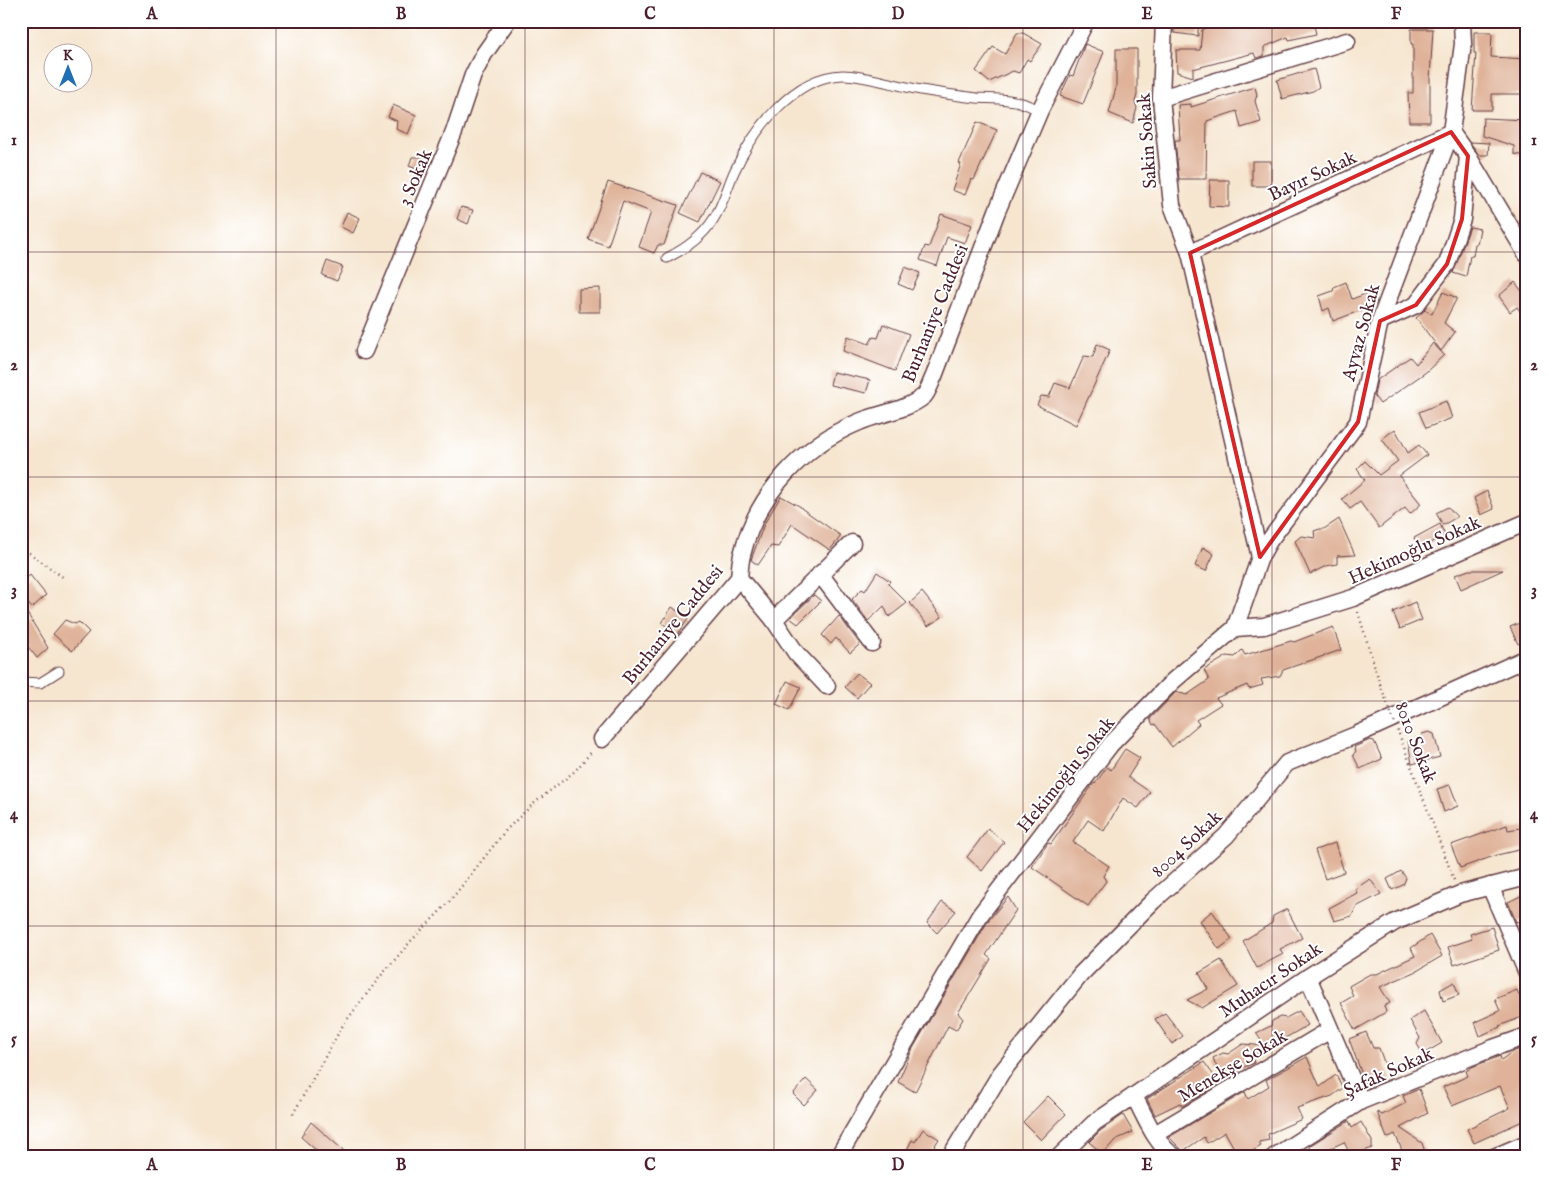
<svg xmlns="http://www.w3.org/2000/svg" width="1548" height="1178" font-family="'IM FELL English',serif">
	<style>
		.building { fill: #dfb299 }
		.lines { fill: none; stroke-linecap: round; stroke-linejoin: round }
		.service-casing { stroke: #643d44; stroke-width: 11 }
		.minor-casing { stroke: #643d44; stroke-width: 19 }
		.path { stroke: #643d44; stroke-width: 2.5; stroke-dasharray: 1 4; stroke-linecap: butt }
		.service { stroke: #fff; stroke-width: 9 }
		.minor { stroke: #fff; stroke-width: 16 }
		.path-bridge { stroke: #643d44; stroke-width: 2.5; stroke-dasharray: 1 4; stroke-linecap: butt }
		.marked { fill: none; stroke: #d62828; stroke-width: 4; stroke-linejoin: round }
		.grid { fill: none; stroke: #4a1f2b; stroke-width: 1; stroke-opacity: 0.55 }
		.labels { text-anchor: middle; stroke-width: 4; stroke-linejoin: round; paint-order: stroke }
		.street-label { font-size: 19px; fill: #4a1f2b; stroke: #fff }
		.neatline { fill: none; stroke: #4a1f2b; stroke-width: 2 }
		.grid-label { font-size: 16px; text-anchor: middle; font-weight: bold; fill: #4a1f2b }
	</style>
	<rect width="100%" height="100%" fill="#fff"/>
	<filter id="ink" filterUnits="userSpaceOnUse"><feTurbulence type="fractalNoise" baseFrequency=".02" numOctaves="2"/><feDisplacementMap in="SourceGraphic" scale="10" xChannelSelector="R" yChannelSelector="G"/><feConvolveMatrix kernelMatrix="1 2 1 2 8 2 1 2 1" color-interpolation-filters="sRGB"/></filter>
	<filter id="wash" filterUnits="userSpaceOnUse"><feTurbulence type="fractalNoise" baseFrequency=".0096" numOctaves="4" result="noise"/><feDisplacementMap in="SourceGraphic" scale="20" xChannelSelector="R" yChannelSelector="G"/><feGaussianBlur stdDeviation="1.12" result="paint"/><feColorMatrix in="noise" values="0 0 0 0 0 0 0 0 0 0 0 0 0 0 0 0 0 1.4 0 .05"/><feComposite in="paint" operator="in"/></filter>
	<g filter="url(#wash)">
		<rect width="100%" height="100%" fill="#f6e6d0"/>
		<g id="blocks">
			<g class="building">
				<path d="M1218 21H1313L1316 34 1289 40 1288 37 1264 47V56L1256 58 1254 53 1193 69V77L1177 72 1176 50H1200L1202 30Z"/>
				<path d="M1198 23V36L1174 33V24Z"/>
				<path d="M1411 29H1433L1430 78V122H1409L1408 93H1413V44H1411Z"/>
				<path d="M1474 32H1492L1491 57 1527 59V94H1492V110H1472L1476 53H1474Z"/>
				<path d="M1017 33H1023L1042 44 1030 61 1027 59 1019 73 1013 71 989 82 976 71 993 47 1005 54Z"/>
				<path d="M1085 44 1104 52 1083 104 1060 96 1070 75 1073 76Z"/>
				<path d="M1116 49H1137V95L1135 102 1137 108 1133 123 1109 113 1116 88Z"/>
				<path d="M1314 69 1319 87 1313 91 1282 99 1277 80Z"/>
				<path d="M1255 87 1257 95 1255 101 1261 122 1241 128 1237 111 1207 121 1206 179H1179L1175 140H1180L1178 105 1191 104V107Z"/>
				<path d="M393 105 416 115 408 134 396 129 397 121 388 117Z"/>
				<path d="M1483 118 1527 120V156L1514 154V146L1482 136Z"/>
				<path d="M977 122 997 130 974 180 971 179 965 195 952 190 961 164 959 163Z"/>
				<path d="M1470 142 1489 143 1488 155H1479Z"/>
				<path d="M412 157H428L432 160 426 173 409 166Z"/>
				<rect x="1252" y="161" width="19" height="25"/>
				<path d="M700 172 720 181 700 222 680 213Z"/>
				<path d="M1210 180H1229V207L1209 206Z"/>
				<path d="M608 182 678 205 664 245H658L654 253 639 247 651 212 623 201 608 246 588 239Z"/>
				<path d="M461 207 473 210 468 224 457 219Z"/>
				<path d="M347 212 360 218 353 233 341 227Z"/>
				<path d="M941 214 972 225 965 243 947 237 937 266 920 260 925 246 929 247Z"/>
				<path d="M1470 227 1480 229 1477 244H1475L1473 256H1470L1466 277 1453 273Z"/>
				<path d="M327 261 343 267 337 281 322 275Z"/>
				<path d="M905 267 920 273 912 290 898 284Z"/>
				<path d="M1346 282 1352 299 1373 291 1377 301 1375 305 1333 321 1329 308 1323 311 1319 296 1333 291 1334 287Z"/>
				<path d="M1515 282 1527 298V321L1517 307 1510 312 1499 296Z"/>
				<path d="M600 288V312H579V289Z"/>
				<path d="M1443 292 1457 298 1444 323 1455 332 1441 351 1416 318 1425 310 1432 314Z"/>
				<path d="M883 324 909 334 895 371 843 351 848 336 869 344 873 337 878 338Z"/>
				<path d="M1433 343 1444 355 1426 372 1380 404 1374 396 1377 380 1410 357 1416 364Z"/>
				<path d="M1097 344 1110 350 1076 425 1037 405 1041 396 1049 397 1055 383 1070 388 1084 356 1093 357Z"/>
				<path d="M833 372 870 380 866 393 830 385Z"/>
				<path d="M1446 401 1452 418 1426 428 1419 412Z"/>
				<path d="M1395 429 1408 453 1419 445 1427 455 1399 476 1421 504 1410 514 1405 508 1379 528 1360 502 1350 509 1342 499 1365 480 1357 469 1365 461 1379 475 1398 461 1382 439Z"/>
				<path d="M1487 491 1494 509 1481 515 1474 498Z"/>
				<path d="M781 496 801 507V508L841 536 830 550 792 524 778 547 771 546 758 565 751 560 764 524Z"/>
				<path d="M1448 507 1457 517 1443 525 1436 513Z"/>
				<path d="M1339 519 1355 555 1337 556V564L1326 566 1310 574 1295 541 1301 536 1315 538 1314 531 1320 529H1324Z"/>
				<path d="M1440 524 1445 535 1419 549 1414 538Z"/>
				<path d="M1203 547 1214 554 1206 571 1195 566Z"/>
				<path d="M1469 570H1503L1461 589 1455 575Z"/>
				<path d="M877 572 890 581 888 584 907 603 889 617 884 606 868 621 852 599 862 589 865 591Z"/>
				<path d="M30 575 46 595 32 608 21 596V584Z"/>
				<path d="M922 592 942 617 928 626 910 603Z"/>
				<path d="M814 595 821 601 798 624 790 618Z"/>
				<path d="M1415 602 1422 620 1400 629 1393 612Z"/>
				<path d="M21 603 48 648 37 658 21 638Z"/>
				<path d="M672 607 688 619 678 634 662 623Z"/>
				<path d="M839 616 860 644 850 653 836 638 831 644 822 635Z"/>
				<path d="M65 620 75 624 79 622 89 632 72 651 53 634Z"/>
				<path d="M1527 620V639L1518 644 1510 627Z"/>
				<path d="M1333 627 1341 650 1283 670 1280 676 1261 679 1263 685 1249 689 1247 685 1216 698 1221 704 1196 720 1199 724 1172 747 1155 724 1153 725 1150 719 1176 692 1187 695 1209 680 1204 670 1227 656 1235 657 1242 650 1245 655 1291 641 1294 642Z"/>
				<path d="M857 673 870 683 857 698 845 687Z"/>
				<path d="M787 681 801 687 789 710 776 704Z"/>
				<path d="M1429 732 1434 734 1440 757 1412 764 1408 741 1421 738 1422 734Z"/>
				<path d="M1370 740 1374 741 1382 759 1360 769 1353 755 1356 751 1354 747Z"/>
				<path d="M1125 749 1140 758 1128 777 1150 792 1138 808 1123 798 1104 831 1088 820 1073 842 1109 866 1103 876 1106 881 1088 906 1032 867 1048 843 1051 844 1094 783 1095 784 1107 767 1111 770Z"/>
				<path d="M1450 785 1458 806 1444 812 1437 789Z"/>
				<path d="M1507 825 1508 830 1527 827V848L1497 855 1460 868 1451 845Z"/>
				<path d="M988 829 1004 842 982 871 967 857Z"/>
				<path d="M1335 843 1344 872 1325 879 1315 850Z"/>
				<path d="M1401 871 1406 878 1403 885 1392 890 1387 879Z"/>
				<path d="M1370 879 1381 894 1356 907 1352 916 1334 921 1329 908 1357 893 1355 889Z"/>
				<path d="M1527 893V919L1516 922 1508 902Z"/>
				<path d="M1008 897 1016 910 986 955 991 959 958 1013 963 1019 956 1030 948 1026 915 1092 898 1082 912 1050 988 921Z"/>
				<path d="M942 902 956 911 937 933 927 923Z"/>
				<path d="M1287 909 1302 938 1280 949 1283 954 1257 968 1243 941 1272 923 1273 916Z"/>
				<path d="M1212 911 1232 939 1219 949 1200 921Z"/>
				<path d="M1492 927 1499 950 1454 965 1448 947 1472 939 1470 934Z"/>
				<path d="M1430 935 1442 956 1415 972 1380 987 1390 1003 1384 1006 1386 1012 1355 1030 1341 1003 1353 996 1349 986 1370 974H1377L1415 956 1411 948Z"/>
				<path d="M1221 960 1238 986 1202 1008 1187 1000 1208 989 1199 973Z"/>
				<path d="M1454 982 1459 995 1443 1001 1440 990Z"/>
				<path d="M1517 990 1527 1015 1499 1026 1500 1027 1480 1036 1475 1022 1500 1011 1495 999Z"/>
				<path d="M1299 1011 1308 1025 1252 1057 1254 1063 1235 1071 1236 1074 1223 1082 1213 1058 1223 1053 1228 1054 1243 1044 1265 1046 1256 1033 1271 1026 1272 1021 1280 1017 1286 1018Z"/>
				<path d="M1424 1011 1442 1043 1423 1054 1417 1044 1420 1038 1410 1020Z"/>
				<path d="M1165 1013 1183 1036 1172 1044 1155 1019Z"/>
				<path d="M1366 1032 1373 1048H1379L1390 1079 1367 1088 1349 1039Z"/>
				<path d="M1520 1049 1527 1062V1078L1521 1082 1527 1095V1119L1474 1143 1467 1129 1510 1108 1500 1086 1452 1106 1443 1087 1468 1076 1466 1071 1472 1067 1500 1056 1501 1060 1512 1052Z"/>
				<path d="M1307 1057 1320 1087 1336 1075 1343 1088 1332 1096 1297 1108 1302 1119 1268 1134 1269 1140 1259 1142 1261 1146 1242 1157H1239L1225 1132 1207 1143 1204 1137 1183 1151 1169 1137 1245 1092 1248 1099 1269 1086 1266 1080Z"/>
				<path d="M1204 1062 1220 1084 1182 1106 1180 1103 1155 1115 1147 1099Z"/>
				<path d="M806 1079 818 1090 804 1105 793 1094Z"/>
				<path d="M1419 1089 1428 1113 1400 1128 1422 1143 1425 1152 1414 1157H1405L1395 1134 1387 1138 1377 1112 1382 1115 1406 1103 1403 1096Z"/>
				<path d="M1048 1096 1066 1114 1041 1140 1023 1122Z"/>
				<path d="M1123 1115 1133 1132 1115 1140 1103 1154 1089 1142 1100 1131Z"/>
				<path d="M1349 1121 1352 1128 1361 1122 1372 1141V1148L1351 1156 1344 1142 1324 1151 1316 1156 1309 1146Z"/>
				<path d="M311 1122 351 1157H324L301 1137Z"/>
				<path d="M923 1129 939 1139 927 1157H903L912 1140 915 1142Z"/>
			</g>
		</g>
	</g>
	<g filter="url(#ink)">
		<use href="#blocks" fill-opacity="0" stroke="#643d44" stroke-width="1"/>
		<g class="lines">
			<g class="service-casing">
				<g id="service">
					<path d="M667 258C685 249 702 237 713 220 723 205 727 188 734 172 753 131 793 76 843 75 864 75 898 86 921 90 939 93 958 96 977 98 992 99 1008 98 1022 103 1028 105 1034 108 1040 110"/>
					<path d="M21 682 40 683 59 671"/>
				</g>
			</g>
			<g class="minor-casing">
				<g id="minor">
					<path d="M1164 21 1161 98 1172 205 1190 253 1260 557"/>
					<path d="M1161 98 1347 41"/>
					<path d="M1190 253 1451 132 1468 156 1527 255"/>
					<path d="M1380 321 1416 305 1447 264 1462 219 1468 156"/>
					<path d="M364 351 454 132 473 75 484 54 507 21"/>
					<path d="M820 574 872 643"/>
					<path d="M739 578 774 620 796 653 827 686"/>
					<path d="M774 620 852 543"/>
					<path d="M1235 628 1260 557 1269 541 1358 422 1380 321 1451 132 1463 44 1462 21"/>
					<path d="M602 739 739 578C740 570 740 562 742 555 756 495 803 445 859 422 880 413 906 411 924 396 928 392 931 382 934 376L997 211 1040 110 1086 21"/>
					<path d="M1490 886 1527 973"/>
					<path d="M1308 977 1361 1101"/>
					<path d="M1134 1096C1145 1116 1155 1144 1175 1157"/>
					<path d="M1155 1134 1330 1030"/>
					<path d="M838 1157 980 915 1111 744 1173 681 1235 628 1264 626 1353 598 1527 522"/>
					<path d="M950 1157 1001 1073 1081 974 1153 901 1226 836 1287 763 1356 735 1527 658"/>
					<path d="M1059 1157 1094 1123 1308 977 1395 922 1460 894 1527 877"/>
					<path d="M1274 1157 1361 1101 1493 1048 1527 1036"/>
					<path d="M1494 1157 1527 1143"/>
				</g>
			</g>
			<g class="path">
				<path d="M21 547 64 578"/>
				<path d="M1358 612 1380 684"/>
				<path d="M1399 734 1454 880"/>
				<path d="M293 1114 343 1025 379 978 411 941 450 901 506 830 532 805 575 771 593 750"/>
			</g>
			<use href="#service" class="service"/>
			<use href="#minor" class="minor"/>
			<path class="path-bridge" d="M1380 684 1399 734"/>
		</g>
	</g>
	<path class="marked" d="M1451 132 1468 156 1462 219 1447 264 1416 305 1380 321 1358 422 1260 557 1190 253Z"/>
	<path class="grid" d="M276 21V1157M525 21V1157M774 21V1157M1023 21V1157M1272 21V1157M21 252H1527M21 477H1527M21 701H1527M21 926H1527"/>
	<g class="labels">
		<g class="street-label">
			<text transform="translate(1146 141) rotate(-94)" y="7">Sakin Sokak</text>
			<text transform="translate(1312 175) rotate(-25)" y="7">Bayır Sokak</text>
			<text transform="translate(414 177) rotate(-67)" y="7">3 Sokak</text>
			<text transform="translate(934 313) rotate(-68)" y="7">Burhaniye Caddesi</text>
			<text transform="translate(1360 332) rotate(-75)" y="7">Ayvaz Sokak</text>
			<text transform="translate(1414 549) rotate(-24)" y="7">Hekimoğlu Sokak</text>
			<text transform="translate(672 624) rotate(-51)" y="7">Burhaniye Caddesi</text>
			<text transform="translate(1417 742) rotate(69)" y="7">8010 Sokak</text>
			<text transform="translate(1065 774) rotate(-51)" y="7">Hekimoğlu Sokak</text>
			<text transform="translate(1186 843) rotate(-43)" y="7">8004 Sokak</text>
			<text transform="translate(1270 979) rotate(-34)" y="7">Muhacır Sokak</text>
			<text transform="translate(1232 1065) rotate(-31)" y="7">Menekşe Sokak</text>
			<text transform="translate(1388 1071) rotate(-24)" y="7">Şafak Sokak</text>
		</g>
	</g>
	<rect width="1548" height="1178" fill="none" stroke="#fff" stroke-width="55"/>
	<g transform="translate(68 68)"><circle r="24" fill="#ffffff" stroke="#b7a5aa"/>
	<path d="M0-4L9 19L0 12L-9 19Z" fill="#1f6fb2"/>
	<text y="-8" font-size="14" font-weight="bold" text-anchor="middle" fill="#4a1f2b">K</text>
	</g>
	<rect x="28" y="28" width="1492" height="1122" class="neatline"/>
	<g class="grid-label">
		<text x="152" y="19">A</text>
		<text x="401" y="19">B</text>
		<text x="650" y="19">C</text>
		<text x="898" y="19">D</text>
		<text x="1147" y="19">E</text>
		<text x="1396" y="19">F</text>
		<text x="14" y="145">1</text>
		<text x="1534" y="145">1</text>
		<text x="14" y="370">2</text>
		<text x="1534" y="370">2</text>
		<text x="14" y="595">3</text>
		<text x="1534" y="595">3</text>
		<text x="14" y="819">4</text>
		<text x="1534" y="819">4</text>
		<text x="14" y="1044">5</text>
		<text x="1534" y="1044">5</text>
		<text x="152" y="1170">A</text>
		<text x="401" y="1170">B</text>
		<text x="650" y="1170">C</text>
		<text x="898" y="1170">D</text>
		<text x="1147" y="1170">E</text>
		<text x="1396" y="1170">F</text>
	</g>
</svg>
